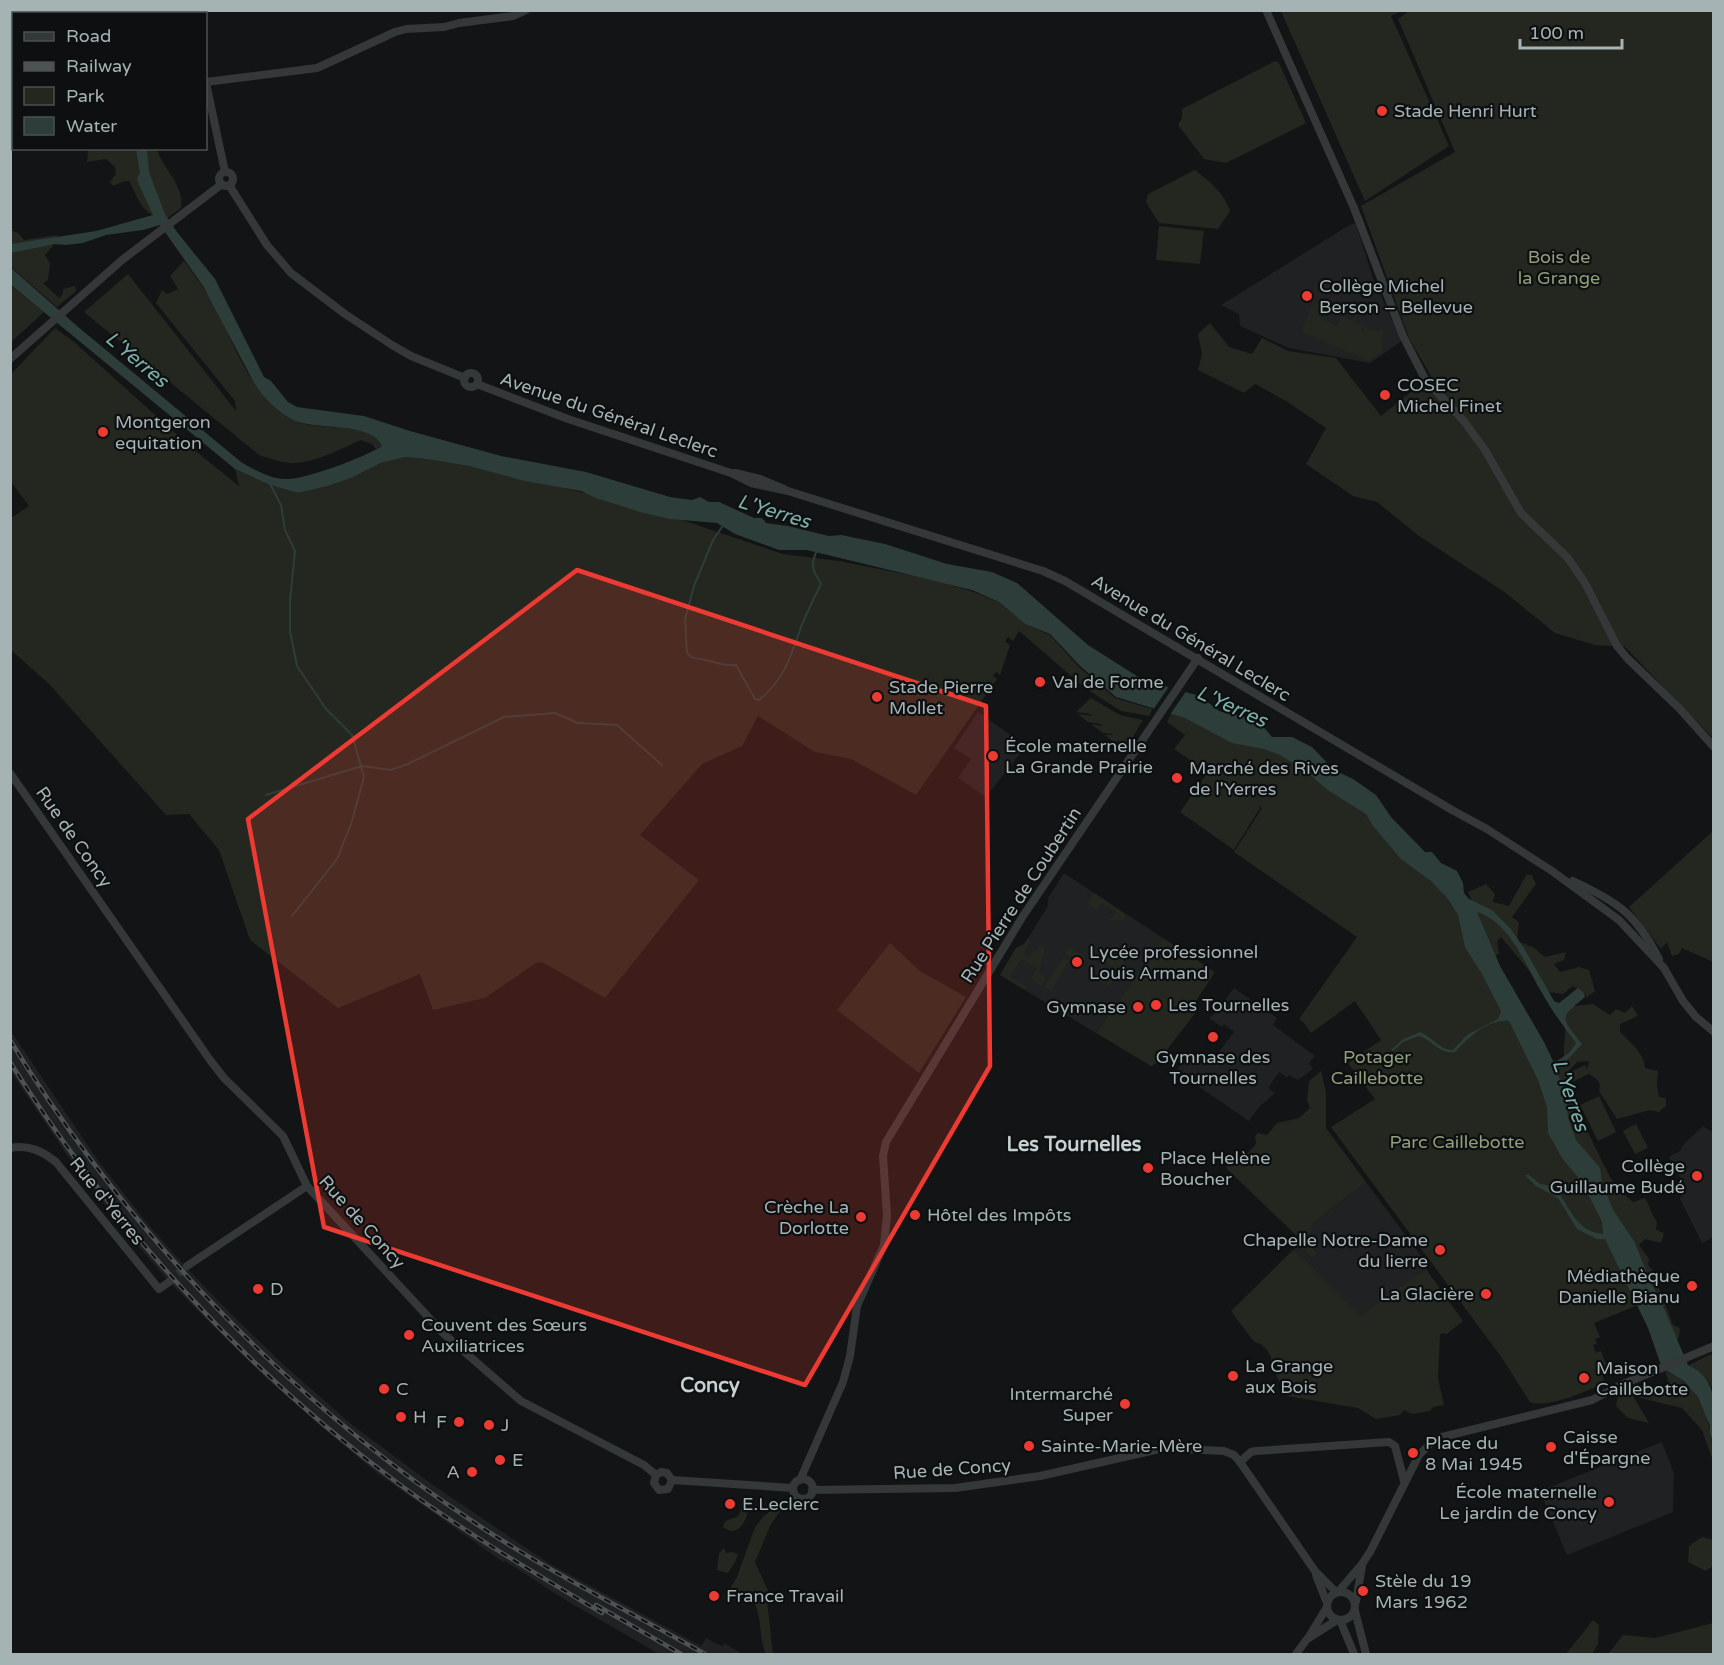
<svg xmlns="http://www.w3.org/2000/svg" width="1724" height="1665" font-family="'Varela Round',sans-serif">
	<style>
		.built { fill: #1f2122 }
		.green { fill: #23271f }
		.water { fill: #2d3d3a; fill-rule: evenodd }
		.pier { fill: #131415 }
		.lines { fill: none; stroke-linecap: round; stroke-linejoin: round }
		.stream { stroke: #2d3d3a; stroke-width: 2 }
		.tertiary-tunnel { stroke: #303435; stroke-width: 8; stroke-dasharray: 8 4; stroke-linecap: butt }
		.tertiary { stroke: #343839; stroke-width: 8 }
		.rail-casing { stroke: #4d5354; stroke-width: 4.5 }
		.rail { stroke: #0e0f10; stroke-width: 2; stroke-dasharray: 7; stroke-linecap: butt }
		.marked { fill: #ed3b33; fill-opacity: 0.2; stroke: #ed3b33; stroke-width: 4.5; stroke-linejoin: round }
		.poi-dot { fill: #ed3b33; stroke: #0e0f10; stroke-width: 2 }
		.labels { text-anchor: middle; stroke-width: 4.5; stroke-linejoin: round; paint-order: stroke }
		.poi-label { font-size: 18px; fill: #a5b3b5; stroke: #0e0f10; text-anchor: start }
		.park-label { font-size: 18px; fill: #909f7c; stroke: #0e0f10 }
		.street-label { font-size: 18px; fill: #a5b3b5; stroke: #0e0f10 }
		.water-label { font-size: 20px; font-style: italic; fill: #7cafa8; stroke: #0e0f10 }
		.neighbourhood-label { font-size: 20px; font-weight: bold; fill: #c6d0d1; stroke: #0e0f10 }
	</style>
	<rect width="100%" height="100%" fill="#131415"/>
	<g class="built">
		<path d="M1356 223 1372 276 1402 341 1370 363 1289 348 1240 326 1239 314 1221 305 1351 224Z"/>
		<path d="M978 712 1026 746 986 797 958 778 971 759 954 748Z"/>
		<path d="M1064 873 1163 938 1096 1033 1000 975 1016 948 1024 944 1028 938 1048 906V898Z"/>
		<path d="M1234 988 1277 1018 1273 1025 1315 1056 1309 1063 1313 1069 1298 1080 1289 1075 1287 1078 1279 1072 1268 1088 1275 1093 1259 1107 1249 1121 1176 1071 1190 1053 1198 1059 1203 1052 1212 1061 1234 1032 1224 1024 1222 1027 1209 1018 1215 1013Z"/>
		<path d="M10 1030 97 1159 146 1222 182 1263 229 1312 284 1365 351 1424 433 1485 550 1564 701 1646 706 1638 717 1644 723 1646 724 1643 743 1654H659L567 1601 505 1561 503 1562 377 1473 317 1423 265 1377 213 1326 165 1277 127 1233 67 1155 11 1072Z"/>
		<path d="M1703 1126 1713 1132 1714 1237 1702 1243 1680 1199 1685 1186 1669 1157 1681 1150V1147Z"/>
		<path d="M1366 1182 1429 1267 1360 1317 1310 1264 1293 1250 1299 1246 1312 1258 1318 1254 1311 1244 1312 1224Z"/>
		<path d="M1662 1442 1674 1474 1673 1512 1567 1555 1540 1491Z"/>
	</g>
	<g class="green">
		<path d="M133 10 135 13 72 14 71 11Z"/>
		<path d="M1410 10 1713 11V738L1625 647 1595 645 1555 633 1503 591 1419 536 1377 502 1353 496 1306 464 1326 428 1286 401 1255 384 1244 393 1198 370 1202 354 1198 334 1210 323 1229 347 1252 354 1262 338 1288 351 1336 358 1381 416 1431 376 1409 338 1361 206 1455 152 1398 19Z"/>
		<path d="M1281 11H1402L1391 16 1449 146 1365 201Z"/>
		<path d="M1275 61 1279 63 1306 123 1226 163 1204 159 1178 125 1182 118V109Z"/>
		<path d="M111 148 157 149C163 169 185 186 181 208L166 219C142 216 139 200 129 181H125L113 186 110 182 116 174 115 167 106 159 87 162 88 150Z"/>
		<path d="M1195 170C1210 182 1224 192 1230 211L1218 229 1159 223 1146 202 1148 194Z"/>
		<path d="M1159 226 1204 231 1200 264 1156 260Z"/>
		<path d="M10 230 18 233 24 240 58 235 53 246 45 255 50 264 48 280 43 283 59 298 63 294V289L75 286 76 291 57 307 11 267Z"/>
		<path d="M184 261C195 276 206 290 215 307 237 350 249 392 292 419 315 434 368 418 382 446L376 449 372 444 361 440C342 448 319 461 297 463 284 464 272 459 259 455L84 312 128 274 236 411 235 401 156 303 162 290 167 294 178 289 170 276Z"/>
		<path d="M10 285 44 312 11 342H10Z"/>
		<path d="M1314 302 1322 306 1318 316 1337 326 1342 316 1363 326 1361 330 1363 331 1366 327 1373 331 1383 330 1382 352 1368 361 1301 331Z"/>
		<path d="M55 328 73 341 193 449 239 486 235 469 270 485 298 493 328 486 351 478 381 463 405 457 426 459 469 466 520 479 519 477 601 497 667 515 783 554 839 561 939 581 971 591 999 602 1025 624 1050 635 1079 667 1115 698 1152 709 1150 716 1121 711 1085 688 1019 631 1013 641 1008 637 1005 642 1010 645 1000 675 996 672 993 676 997 679 916 795 851 759 815 752 758 716 742 746 702 764 640 835 699 880 605 998 542 962 536 963 485 998 433 1010 420 974 338 1008 250 940 219 850 189 814 166 815 49 684 11 650V518L29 506 11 482V374Z"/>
		<path d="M1091 698 1120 715 1143 720 1125 750 1115 743 1120 740 1114 742 1105 735H1113V734L1103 733 1091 724 1102 726 1101 724 1088 722 1078 714 1092 716 1090 714 1076 712Z"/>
		<path d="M1172 712C1213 728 1257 741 1295 763 1355 797 1417 855 1457 910L1539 1079 1638 1305 1594 1323 1600 1337 1595 1339 1597 1343 1593 1345 1596 1353 1601 1351 1605 1362 1611 1363 1612 1368 1602 1375 1605 1383C1587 1391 1547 1409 1530 1402L1502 1358 1331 1127 1375 1099 1348 1063 1381 1040 1355 1001 1311 1033 1305 1024 1299 1019 1357 937 1234 852 1262 808 1257 805 1260 808 1234 850 1180 812 1208 772 1174 749 1185 735 1167 722Z"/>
		<path d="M1713 831V962L1682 948 1679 954 1672 956 1667 942 1661 949 1629 907Z"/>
		<path d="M1526 875H1532L1536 884 1512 917 1519 922 1517 941 1533 947 1545 957 1566 952 1564 960 1554 964 1560 972 1579 967 1589 970 1595 991 1587 997 1573 986 1563 994 1547 992 1501 937 1497 942 1499 954 1490 958 1480 920 1468 892 1486 884 1495 894 1493 902 1509 906Z"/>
		<path d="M1094 893 1126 915 1123 920H1109L1107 918 1111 919 1116 912 1102 903 1097 909 1100 913 1087 904Z"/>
		<path d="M1028 938 1031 941 1024 953 1029 956 1033 949 1036 951 1040 944 1045 947 1039 973 1046 978 1041 986 1031 979 1037 969 1021 959 1010 977 1027 987 1025 990 1000 975 1016 948 1024 944Z"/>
		<path d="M1163 938 1215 972 1197 999 1196 1012 1157 1063 1151 1066 1096 1033Z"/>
		<path d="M890 943 920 971 966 997 919 1073 837 1010Z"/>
		<path d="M1112 944 1128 953 1118 970 1102 961Z"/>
		<path d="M1069 947 1086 957 1081 966 1069 960 1070 957 1065 954Z"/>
		<path d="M1063 958 1069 961 1051 991 1044 987Z"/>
		<path d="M1102 965 1117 973 1111 985 1107 986 1094 979Z"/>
		<path d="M1593 1004 1610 1015 1616 1009 1625 1013 1632 1006 1638 1016 1620 1024V1032C1631 1043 1644 1053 1645 1068L1658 1071 1657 1086 1659 1097 1666 1098V1106L1659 1112 1650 1110 1617 1119 1599 1091C1602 1081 1596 1079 1589 1074L1572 1082 1568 1073 1585 1065 1587 1069 1589 1063 1588 1061 1577 1062 1566 1074 1574 1090 1575 1106 1610 1177 1619 1190 1633 1202 1645 1198C1650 1206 1651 1214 1657 1222L1656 1230 1664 1233 1661 1243 1645 1239 1639 1245 1649 1259 1648 1265 1652 1270 1673 1325 1680 1328 1679 1337 1675 1342 1575 1149 1550 1062 1556 1060 1560 1063 1564 1056C1563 1044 1566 1037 1565 1027 1565 1019 1564 1015 1566 1007Z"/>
		<path d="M1321 1071 1326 1092V1128L1366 1182 1312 1224 1311 1244 1318 1254 1312 1258 1299 1246 1302 1241 1226 1168 1234 1157 1243 1159 1256 1144 1255 1136 1258 1133 1267 1135 1277 1123 1299 1118 1310 1108 1307 1100 1309 1081Z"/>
		<path d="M1599 1096 1616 1132 1598 1141 1580 1105Z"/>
		<path d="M1636 1124 1648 1148 1635 1154 1623 1131Z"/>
		<path d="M1293 1250 1310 1264 1360 1316 1426 1269 1463 1321 1447 1334 1442 1333 1440 1335 1438 1378 1444 1405 1433 1407 1430 1411 1412 1414 1404 1410 1400 1415 1376 1419 1358 1408 1287 1396 1271 1365V1357L1267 1350 1261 1344 1254 1342 1231 1311Z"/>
		<path d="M1711 1354 1713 1359V1390L1709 1382 1689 1365Z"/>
		<path d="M1665 1371C1671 1374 1677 1376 1682 1380 1706 1396 1713 1435 1713 1461L1702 1430 1682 1408 1633 1396 1649 1423 1628 1418 1616 1406 1618 1396 1646 1383 1658 1393 1664 1394C1672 1386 1668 1380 1665 1371Z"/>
		<path d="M742 1496H751C750 1510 742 1542 723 1527 725 1515 737 1522 740 1512 742 1507 741 1501 742 1496Z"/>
		<path d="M787 1501 770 1526 755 1562 769 1593 767 1600 773 1654H766C756 1635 767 1593 735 1593L727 1600 724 1598 737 1577 755 1527 764 1516 782 1502Z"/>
		<path d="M1702 1537 1711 1539 1713 1541 1712 1556 1713 1566 1706 1571 1688 1562 1689 1546Z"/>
		<path d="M724 1548 726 1553 732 1552 738 1554 735 1562 728 1573 717 1570 719 1553Z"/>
		<path d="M1593 1620 1599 1625 1598 1644 1592 1654H1566Z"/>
		<path d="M1713 1623V1654H1608L1623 1635 1655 1638Z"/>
	</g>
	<path class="water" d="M136 149H147L149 172 165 214 177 232 215 279 264 377 271 381 288 402 297 407 364 416 410 431 501 456 586 472 670 497 692 500 700 497 709 502H719L754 518H762L766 523 788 526 829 536 841 535 885 544 947 564 992 572 1017 583 1088 645 1143 680 1200 696 1219 711 1241 716 1261 724 1272 737H1292L1312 747 1334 770 1353 779 1376 795 1391 817 1425 852H1432L1441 863 1457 871 1463 883 1464 893 1469 899 1492 910 1510 928 1524 948 1554 1001 1559 1003 1578 988 1583 992 1585 997C1559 1019 1560 1016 1582 1044L1557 1071 1566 1096 1568 1118 1576 1140 1600 1168 1602 1182 1613 1210 1634 1241 1650 1280 1663 1306 1688 1365C1722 1381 1713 1411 1713 1443L1710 1433V1426L1698 1397 1684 1381 1662 1368 1648 1328 1605 1239H1597L1577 1229 1558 1198 1536 1186 1525 1175H1529L1540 1184 1555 1187C1569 1206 1576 1232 1603 1234L1602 1222 1582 1182 1562 1158 1548 1133 1547 1107 1538 1080 1509 1021C1488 1019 1468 1038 1455 1052 1437 1054 1434 1040 1418 1036L1403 1042 1393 1051 1391 1050 1402 1040 1420 1032C1433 1037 1439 1050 1453 1050L1467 1035 1498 1019 1501 1011 1482 974 1465 947 1458 915 1448 899 1431 881 1401 859 1373 826 1366 814 1329 791 1304 770 1280 755 1264 749 1232 743 1185 718 1116 697 1080 666 1050 634 1025 624 999 602 972 590 807 550H779L735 534 717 523 670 519 640 512 596 498 581 491 525 481 469 466 426 459 405 457 381 463 351 478 328 486 298 493 270 485 235 469 11 285 10 267 77 326 241 462C255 470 272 480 289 479 309 478 365 457 382 446 371 421 316 431 293 420 279 413 261 396 253 381L203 286 160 225 143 230 106 235 83 243 65 245 54 244 11 253V244L96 231 153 215 139 185 137 178 140 173ZM1477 912C1511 923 1525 965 1542 993 1552 1011 1564 1027 1576 1043L1569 1053 1554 1063 1544 1042 1500 966Z"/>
	<path class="pier" d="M1170 685 1187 690 1169 716 1153 710Z"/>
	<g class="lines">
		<g class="stream">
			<path d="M270 484 281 505 285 530 295 551 290 601V631L297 666 326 709 352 735 364 777 351 824 337 859 292 916"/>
			<path d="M724 524 713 540 694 586 685 619 687 653C693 660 698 658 706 660 720 663 720 666 736 665L755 699 759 700C784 680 791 656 801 627 807 612 814 598 821 584 812 569 810 566 817 550"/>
			<path d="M266 795 362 766 391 770 408 764 504 717 555 713 578 723 617 725 662 765"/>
		</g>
		<path class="tertiary-tunnel" d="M169 1282 187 1266"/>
		<g class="tertiary">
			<path d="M197 10 198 14"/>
			<path d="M1266 10 1354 208 1403 336 1425 379 1463 420 1485 450 1521 513 1568 558 1585 583 1617 646 1627 658 1679 708 1714 747"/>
			<path d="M206 82 317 68 395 32 406 29 444 27 459 23 513 16 526 10"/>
			<path d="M206 83 225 172"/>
			<circle cx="226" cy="179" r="7"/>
			<path d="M229 185 267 245 291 273 345 314 392 345 411 356 465 378"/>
			<path d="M10 359 122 260 222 184"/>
			<circle cx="471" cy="380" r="7"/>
			<path d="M477 384 568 419 731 473 751 483 788 491 1043 571 1065 581 1452 810 1487 829 1552 871 1619 920 1664 968 1683 1001 1696 1017 1714 1032"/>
			<path d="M735 473 760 479 784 489"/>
			<path d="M10 773 210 1060 224 1078 283 1136 307 1186 444 1334 521 1401 644 1465 656 1475"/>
			<path d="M1573 881C1618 902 1636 914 1659 959"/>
			<path d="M10 1148C28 1144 42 1151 56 1162L159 1289 169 1282"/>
			<path d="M187 1266 307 1186"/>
			<path d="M1240 1462 1251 1452 1256 1451 1389 1442 1395 1446 1404 1481"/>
			<path d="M656 1475 654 1483 659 1490 668 1489 672 1480"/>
			<path d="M656 1475 661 1472 667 1473 672 1480"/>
			<circle cx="803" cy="1489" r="10"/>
			<path d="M672 1480 793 1488"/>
			<path d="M800 1480 843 1382 850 1356 857 1306 884 1245 887 1215 883 1156 886 1142 1023 916 1198 658"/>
			<path d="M812 1490 955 1488 1040 1476 1164 1448 1224 1451 1234 1455 1240 1462 1315 1571 1336 1592"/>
			<path d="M1316 1575 1327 1603"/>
			<circle cx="1341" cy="1606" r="14"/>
			<path d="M1338 1592 1362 1564 1370 1552 1419 1455 1433 1441 1442 1437 1592 1400 1621 1385 1714 1346"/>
			<path d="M1356 1601 1362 1566"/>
			<path d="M1355 1611 1366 1654"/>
			<path d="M1340 1620 1354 1654"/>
			<path d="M1310 1635 1327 1607"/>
			<path d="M1296 1654 1307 1639 1337 1620"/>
		</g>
		<g class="rail-casing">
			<g id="rail">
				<path d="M10 1040C127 1232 287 1399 475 1523 549 1572 628 1611 705 1654"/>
				<path d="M10 1062C112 1224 244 1370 399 1484 464 1532 533 1572 602 1613"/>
				<path d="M596 1605 681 1654"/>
			</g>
		</g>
		<use href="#rail" class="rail"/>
	</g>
	<path class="marked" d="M577 570 986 706 990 1066 805 1385 324 1227 248 819Z"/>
	<g class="poi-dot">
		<circle cx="1382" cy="111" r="6"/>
		<circle cx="1307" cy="296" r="6"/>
		<circle cx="1385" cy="395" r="6"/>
		<circle cx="103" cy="432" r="6"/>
		<circle cx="1040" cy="682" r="6"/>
		<circle cx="877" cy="697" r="6"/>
		<circle cx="993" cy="756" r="6"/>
		<circle cx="1177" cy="778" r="6"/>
		<circle cx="1077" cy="962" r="6"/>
		<circle cx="1156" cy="1005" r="6"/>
		<circle cx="1138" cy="1007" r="6"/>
		<circle cx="1213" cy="1037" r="6"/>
		<circle cx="1148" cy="1168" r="6"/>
		<circle cx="1697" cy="1176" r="6"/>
		<circle cx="915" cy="1215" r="6"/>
		<circle cx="861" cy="1217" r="6"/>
		<circle cx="1440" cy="1250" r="6"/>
		<circle cx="1692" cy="1286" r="6"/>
		<circle cx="258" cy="1289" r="6"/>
		<circle cx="1486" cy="1294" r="6"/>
		<circle cx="409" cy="1335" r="6"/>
		<circle cx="1233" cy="1376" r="6"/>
		<circle cx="1584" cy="1378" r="6"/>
		<circle cx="384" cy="1389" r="6"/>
		<circle cx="1125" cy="1404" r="6"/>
		<circle cx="401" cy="1417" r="6"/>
		<circle cx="459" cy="1422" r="6"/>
		<circle cx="489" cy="1425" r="6"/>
		<circle cx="1029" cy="1446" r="6"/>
		<circle cx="1551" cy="1447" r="6"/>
		<circle cx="1413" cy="1453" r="6"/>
		<circle cx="500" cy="1460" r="6"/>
		<circle cx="472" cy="1472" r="6"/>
		<circle cx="1609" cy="1502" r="6"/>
		<circle cx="730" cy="1504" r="6"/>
		<circle cx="1363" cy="1591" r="6"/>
		<circle cx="714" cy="1596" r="6"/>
	</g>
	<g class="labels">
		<g class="poi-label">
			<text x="1394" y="117">Stade Henri Hurt</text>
			<text x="1319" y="292">Collège Michel<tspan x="1319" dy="21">Berson – Bellevue</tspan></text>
			<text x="1397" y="391">COSEC<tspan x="1397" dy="21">Michel Finet</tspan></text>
			<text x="115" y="428">Montgeron<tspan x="115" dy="21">equitation</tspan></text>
			<text x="1052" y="688">Val de Forme</text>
			<text x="889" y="693">Stade Pierre<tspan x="889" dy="21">Mollet</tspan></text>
			<text x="1005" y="752">École maternelle<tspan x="1005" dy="21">La Grande Prairie</tspan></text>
			<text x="1189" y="774">Marché des Rives<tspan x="1189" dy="21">de l'Yerres</tspan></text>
			<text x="1089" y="958">Lycée professionnel<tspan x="1089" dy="21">Louis Armand</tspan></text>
			<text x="1168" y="1011">Les Tournelles</text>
			<text x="1126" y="1013" text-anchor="end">Gymnase</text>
			<text x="1213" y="1063" text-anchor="middle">Gymnase des<tspan x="1213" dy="21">Tournelles</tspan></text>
			<text x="1160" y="1164">Place Helène<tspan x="1160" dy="21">Boucher</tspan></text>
			<text x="1685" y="1172" text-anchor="end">Collège<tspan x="1685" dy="21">Guillaume Budé</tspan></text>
			<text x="849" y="1213" text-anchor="end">Crèche La<tspan x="849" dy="21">Dorlotte</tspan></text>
			<text x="927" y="1221">Hôtel des Impôts</text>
			<text x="1428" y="1246" text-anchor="end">Chapelle Notre-Dame<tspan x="1428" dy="21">du lierre</tspan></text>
			<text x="1680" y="1282" text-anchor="end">Médiathèque<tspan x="1680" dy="21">Danielle Bianu</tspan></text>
			<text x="270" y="1295">D</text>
			<text x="1474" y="1300" text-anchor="end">La Glacière</text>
			<text x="421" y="1331">Couvent des Sœurs<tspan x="421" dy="21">Auxiliatrices</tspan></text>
			<text x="1245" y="1372">La Grange<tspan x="1245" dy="21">aux Bois</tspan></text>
			<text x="1596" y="1374">Maison<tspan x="1596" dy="21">Caillebotte</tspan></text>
			<text x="396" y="1395">C</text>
			<text x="1113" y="1400" text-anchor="end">Intermarché<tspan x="1113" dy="21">Super</tspan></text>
			<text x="413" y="1423">H</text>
			<text x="447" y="1428" text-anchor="end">F</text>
			<text x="501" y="1431">J</text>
			<text x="1563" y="1443">Caisse<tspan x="1563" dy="21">d'Épargne</tspan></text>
			<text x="1425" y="1449">Place du<tspan x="1425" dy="21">8 Mai 1945</tspan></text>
			<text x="1041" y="1452">Sainte-Marie-Mère</text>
			<text x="512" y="1466">E</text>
			<text x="460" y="1478" text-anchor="end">A</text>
			<text x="1597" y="1498" text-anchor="end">École maternelle<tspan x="1597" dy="21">Le jardin de Concy</tspan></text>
			<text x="742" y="1510">E.Leclerc</text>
			<text x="1375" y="1587">Stèle du 19<tspan x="1375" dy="21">Mars 1962</tspan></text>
			<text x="726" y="1602">France Travail</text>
		</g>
		<g class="park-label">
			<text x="1559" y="263">Bois de<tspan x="1559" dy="21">la Grange</tspan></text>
			<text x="1377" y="1063">Potager<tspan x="1377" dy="21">Caillebotte</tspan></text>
			<text x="1457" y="1148">Parc Caillebotte</text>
		</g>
		<g class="street-label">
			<text transform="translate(609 415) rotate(19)" y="6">Avenue du Général Leclerc</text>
			<text transform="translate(1191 638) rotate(31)" y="6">Avenue du Général Leclerc</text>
			<text transform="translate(74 837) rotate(55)" y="6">Rue de Concy</text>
			<text transform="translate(1021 895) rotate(-57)" y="6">Rue Pierre de Coubertin</text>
			<text transform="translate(107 1201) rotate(51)" y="6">Rue d'Yerres</text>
			<text transform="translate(362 1222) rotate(48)" y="6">Rue de Concy</text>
			<text transform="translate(952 1469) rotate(-4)" y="6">Rue de Concy</text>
		</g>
		<g class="water-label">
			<text transform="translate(137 359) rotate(40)" y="7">L'Yerres</text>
			<text transform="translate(774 511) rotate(17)" y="7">L'Yerres</text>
			<text transform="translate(1232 706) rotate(24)" y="7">L'Yerres</text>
			<text transform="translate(1571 1095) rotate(71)" y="7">L'Yerres</text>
		</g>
		<g class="neighbourhood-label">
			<text x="1074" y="1151">Les Tournelles</text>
			<text x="710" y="1392">Concy</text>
		</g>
	</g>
	<rect width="1724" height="1665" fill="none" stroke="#a5b3b5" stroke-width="24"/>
	<rect x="12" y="12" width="195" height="138" fill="#0e0f10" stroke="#4a5152" stroke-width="1.5"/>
	<rect x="24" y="32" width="30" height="9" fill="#343839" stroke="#4a5152" stroke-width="1.5"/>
	<text x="66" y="42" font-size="18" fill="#a5b3b5">Road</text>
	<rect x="24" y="62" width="30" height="9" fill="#4d5354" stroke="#4a5152" stroke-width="1.5"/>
	<text x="66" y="72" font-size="18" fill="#a5b3b5">Railway</text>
	<rect x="24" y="87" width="30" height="18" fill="#23271f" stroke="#4a5152" stroke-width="1.5"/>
	<text x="66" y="102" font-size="18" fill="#a5b3b5">Park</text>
	<rect x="24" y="117" width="30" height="18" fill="#2d3d3a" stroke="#4a5152" stroke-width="1.5"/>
	<text x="66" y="132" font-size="18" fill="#a5b3b5">Water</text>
	<path d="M1520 39v9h102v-9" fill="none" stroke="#a5b3b5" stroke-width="3"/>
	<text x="1529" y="39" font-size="18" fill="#a5b3b5" stroke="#0e0f10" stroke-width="4.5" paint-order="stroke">100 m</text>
</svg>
